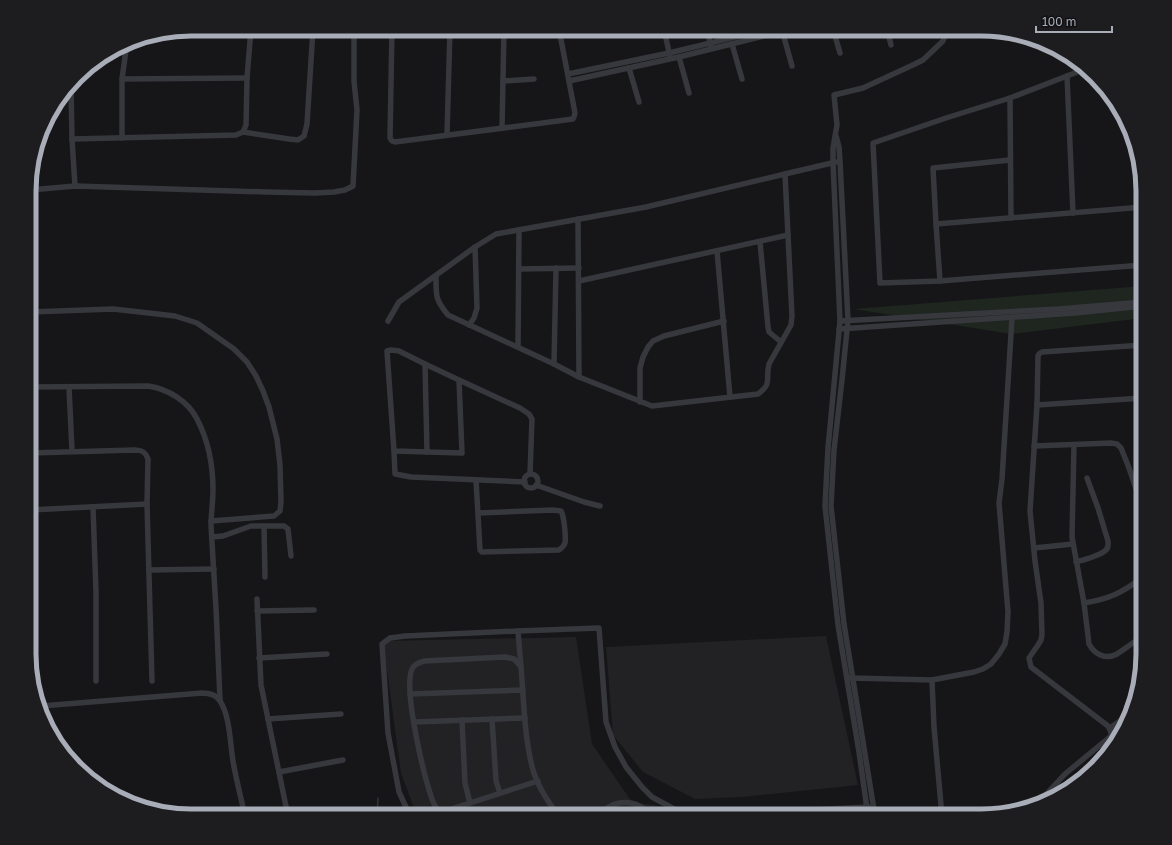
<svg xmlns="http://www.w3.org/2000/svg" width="1172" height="845" font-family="'Golos Text',sans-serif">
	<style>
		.built { fill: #222225 }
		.green { fill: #1e261f }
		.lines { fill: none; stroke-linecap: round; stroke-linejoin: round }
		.stream { stroke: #2c353c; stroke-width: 1.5 }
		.minor { stroke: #37383d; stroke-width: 5.5 }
		.rim { fill: none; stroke: #a8adb8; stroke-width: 5 }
	</style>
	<rect width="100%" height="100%" fill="#161618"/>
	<g class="built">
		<path d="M826 636 858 785 742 797 695 799 643 772 613 735 606 647Z"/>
		<path d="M576 637 592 744 632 802 712 814V816H417L401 773 383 641Z"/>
	</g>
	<path class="green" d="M1143 286V318L1011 334 854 309Z"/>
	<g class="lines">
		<path class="stream" d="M377 816 378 798"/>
		<g class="minor">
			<path d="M392 29 390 138 392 141 395 142 573 119 574 117 575 113 559 29"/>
			<path d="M664 29 670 57"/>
			<path d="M707 29 711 47"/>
			<path d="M833 29 840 53"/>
			<path d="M887 29 891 45"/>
			<path d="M782 30 792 66"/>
			<path d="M732 44 742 79"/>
			<path d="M679 57 689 93"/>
			<path d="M629 68 639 102"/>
			<path d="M1085 69 1010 98 946 118 873 143 880 283 940 281 1143 265"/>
			<path d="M568 74 669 53 768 29"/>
			<path d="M1067 76 1073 213"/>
			<path d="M122 79 247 78"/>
			<path d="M503 81 534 79"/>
			<path d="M569 81 679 57 792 29"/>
			<path d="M71 87 72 139 75 186"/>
			<path d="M1010 98 1011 218"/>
			<path d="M502 128 504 29"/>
			<path d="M243 132 289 139 298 140 304 136 307 124 313 29"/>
			<path d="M447 135 450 29"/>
			<path d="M836 136 839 147 840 161 848 320 842 380 834 450 831 506 844 624 875 816"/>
			<path d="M122 138V79L127 43"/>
			<path d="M72 139 236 135 243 132 246 125 247 78 251 29"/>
			<path d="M785 174 836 162"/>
			<path d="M1141 174 1143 187"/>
			<path d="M30 190 75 186 267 192 315 193 334 192 345 190 353 186 357 110 354 81V29"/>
			<path d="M936 224 1143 207"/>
			<path d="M760 242 768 327 769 332 781 342"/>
			<path d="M717 251 730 397"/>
			<path d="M519 269 579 268"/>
			<path d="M436 276C436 296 435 299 448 315L554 364 579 377 578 219"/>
			<path d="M579 281 788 235"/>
			<path d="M940 281 936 224 933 168 1010 160"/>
			<path d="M30 312 113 309 175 316 197 323 234 349 247 362 256 376 263 391 269 407 277 439 280 465 281 502 280 511 274 516 211 521"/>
			<path d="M388 321 399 302 475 247 496 234 646 207 785 174 792 316 791 325 769 364C765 380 773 383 758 394L652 406 579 377"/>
			<path d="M840 321 1059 309 1143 302"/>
			<path d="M469 325 474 318 477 308 475 247"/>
			<path d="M839 329 1075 313 1143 306"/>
			<path d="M518 347 519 230"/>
			<path d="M391 350 399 351 425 364 459 380 462 453 394 451 387 351Z"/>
			<path d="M425 364 427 452"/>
			<path d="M554 364 556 268"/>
			<path d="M459 380 520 408 529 414 532 419 530 474"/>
			<path d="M30 387 148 386C168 389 188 401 197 419 208 440 213 466 213 490 213 502 211 514 211 526 215 584 218 642 220 700"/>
			<path d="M69 387 72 451"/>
			<path d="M640 402V368L643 357 648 347 653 341 664 336 724 321"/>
			<path d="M1037 405 1143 398"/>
			<path d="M1074 445 1072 537 1084 603 1089 644C1095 655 1106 660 1117 654L1143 636"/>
			<path d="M1034 446 1111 443 1117 444 1121 448 1129 468 1143 509"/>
			<path d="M394 451 395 474 411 477 525 482"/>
			<path d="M30 453 135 450C142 450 146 452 148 459L147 504 152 681"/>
			<circle cx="531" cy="481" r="7"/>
			<path d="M476 480 480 550 482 552 559 550C562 548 564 546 565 543 566 536 564 516 561 511L553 510 478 513"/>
			<path d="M536 485 584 502 600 506"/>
			<path d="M93 507 96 592V681"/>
			<path d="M30 510 147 504"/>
			<path d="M264 526 265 577"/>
			<path d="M212 537 223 536 251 526H284L288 529 291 556"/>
			<path d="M1034 548 1073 544"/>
			<path d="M1076 562C1083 560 1102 555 1106 550 1109 547 1108 544 1108 541L1098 508 1087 478"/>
			<path d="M149 570 214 569"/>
			<path d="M257 599 261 685 288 816"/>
			<path d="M1084 603C1109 599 1122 593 1143 577"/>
			<path d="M257 611 314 610"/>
			<path d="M259 658 327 654"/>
			<path d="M521 667 518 631 599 628 606 722 615 747 626 767 642 787 652 797 676 810 692 814 706 815 869 807"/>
			<path d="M850 678 932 680 974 672 983 669 991 664 999 654 1005 644 1007 632 1008 612 999 503 1002 479 1012 318"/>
			<path d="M932 680 934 727 941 805V816"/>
			<path d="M410 694 523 690"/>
			<path d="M41 706 202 693C209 693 216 694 220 701 230 716 230 743 233 761 236 779 241 798 245 816"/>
			<path d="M268 719 341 714"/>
			<path d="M492 719 496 781 500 793"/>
			<path d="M462 720 465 783 470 803"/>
			<path d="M414 722 525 718"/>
			<path d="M1110 728 1130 714"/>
			<path d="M279 772 343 760"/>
			<path d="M1038 803 1065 774 1111 736V732L1108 726 1031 667 1029 658 1038 645 1041 640 1042 635 1041 603 1035 561 1030 511 1037 405 1038 356 1039 354 1042 352 1143 345"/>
			<path d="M439 813 538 781"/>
			<path d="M410 816 399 792 388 733 382 644 390 638 405 636 518 631"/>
			<path d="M440 816C438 810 434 805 432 799 424 776 403 690 412 669 414 664 419 663 424 661L505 657 514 659 521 667C524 701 524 737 533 770 538 787 548 802 559 816"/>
			<path d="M600 816C612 798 638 798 650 816"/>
			<path d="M868 816 859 752 838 625 825 506 828 448 840 321 833 162V148L837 125 834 95 863 88 915 64 923 60 943 41 944 38V29"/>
		</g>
	</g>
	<path d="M0 0H1172V845H0ZM191 36H981A155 155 0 0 1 1136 191V654A155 155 0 0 1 981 809H191A155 155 0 0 1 36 654V191A155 155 0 0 1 191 36Z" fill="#1d1d20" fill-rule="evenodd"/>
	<path class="rim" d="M191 36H981A155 155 0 0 1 1136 191V654A155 155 0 0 1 981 809H191A155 155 0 0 1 36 654V191A155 155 0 0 1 191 36Z"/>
	<path d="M1036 26v6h76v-6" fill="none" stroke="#a8adb8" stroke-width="2"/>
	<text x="1042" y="26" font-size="12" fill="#a8adb8" stroke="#111113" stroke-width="3" paint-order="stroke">100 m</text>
</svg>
